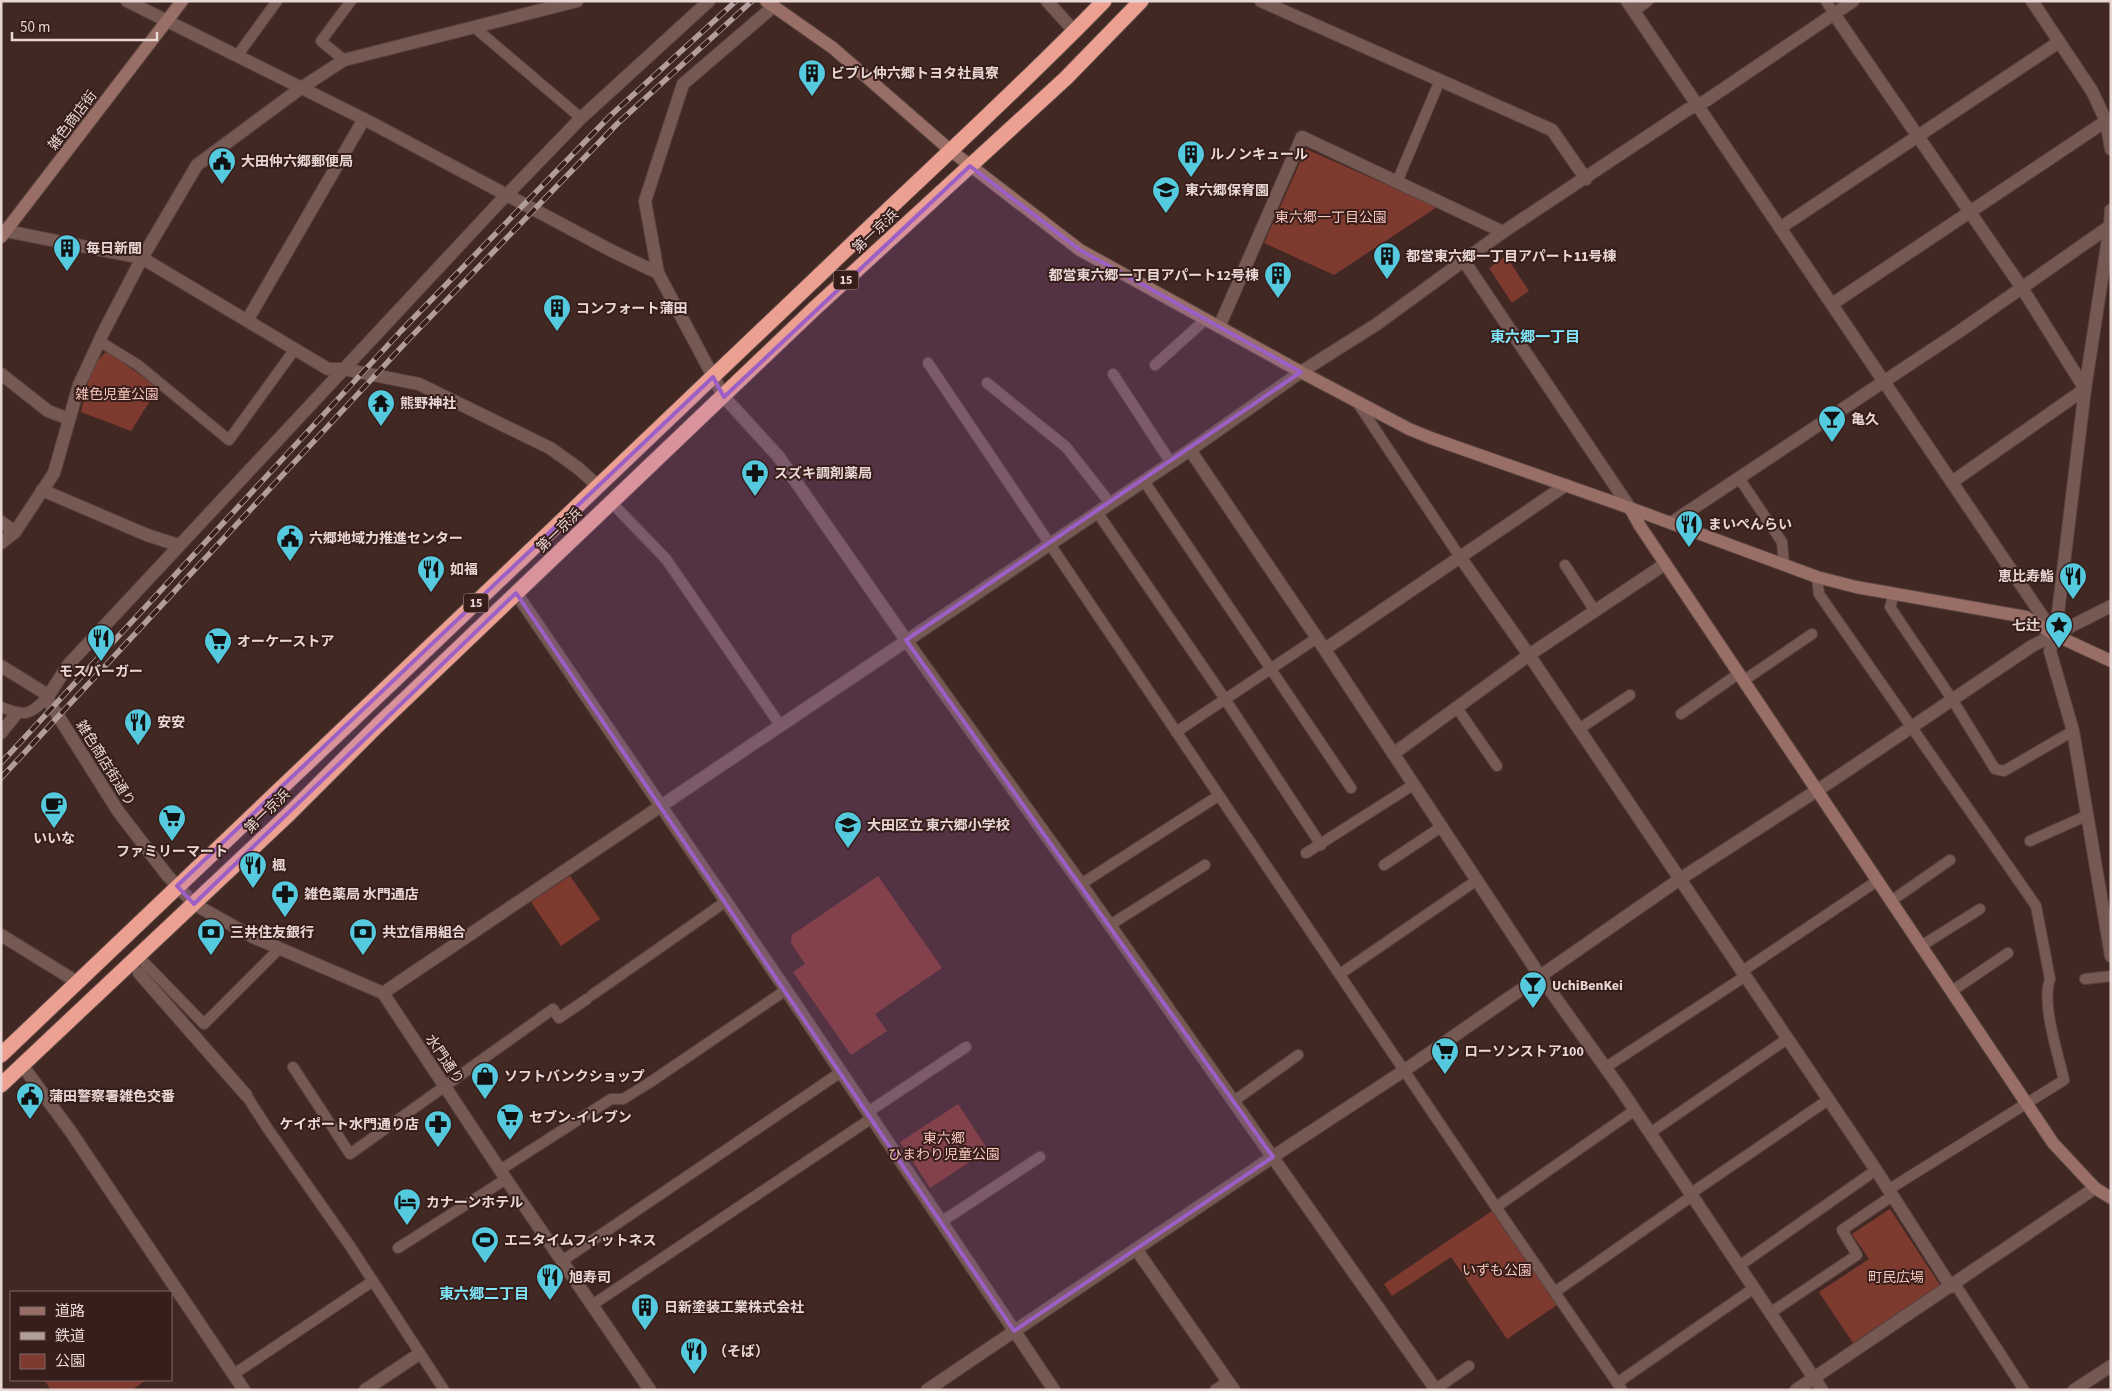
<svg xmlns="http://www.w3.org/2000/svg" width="2112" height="1391" font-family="'Source Sans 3','Noto Sans JP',sans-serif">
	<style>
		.green { fill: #7e3a2e }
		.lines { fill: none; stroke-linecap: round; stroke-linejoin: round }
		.lane-casing { stroke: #594440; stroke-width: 12 }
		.street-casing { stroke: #594440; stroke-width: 14 }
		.secondary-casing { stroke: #594440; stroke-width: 14 }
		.highway-casing { stroke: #594440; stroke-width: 17 }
		.lane { stroke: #765953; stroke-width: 10 }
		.street { stroke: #765953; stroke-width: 12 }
		.secondary { stroke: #996e66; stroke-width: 12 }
		.highway { stroke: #eba091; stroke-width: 15 }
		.rail-casing { stroke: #b19d99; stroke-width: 5.5 }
		.rail { stroke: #371e1a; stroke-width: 4; stroke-dasharray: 11; stroke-linecap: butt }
		.marked { fill: #9c5fc5; fill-opacity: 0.2; stroke: #9c5fc5; stroke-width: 4; stroke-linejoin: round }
		.labels { text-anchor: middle; stroke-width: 4; stroke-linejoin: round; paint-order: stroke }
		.shield { fill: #371e1a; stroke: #b3a09c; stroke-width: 1 }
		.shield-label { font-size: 12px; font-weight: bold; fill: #e8d7d4 }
		.poi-label { font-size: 14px; font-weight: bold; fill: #e8d7d4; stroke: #371e1a; text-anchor: start }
		.street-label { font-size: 14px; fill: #e8d7d4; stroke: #371e1a }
		.park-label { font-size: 14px; fill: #f8c7bd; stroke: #371e1a }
		.neighbourhood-label { font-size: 15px; font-weight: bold; fill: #7fe6fa; stroke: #371e1a }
	</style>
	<rect width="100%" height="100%" fill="#412823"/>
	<g class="green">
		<path d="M1306 149 1437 207 1334 275 1264 243Z"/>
		<path d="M1506 256 1529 291 1512 303 1489 268Z"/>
		<path d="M108 351 158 388 131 431 81 412C86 392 89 362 108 351Z"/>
		<path d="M570 876 600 919 561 946 531 902Z"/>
		<path d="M878 876 942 968 875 1014 887 1031 851 1055 793 972 805 964 791 943 792 935Z"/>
		<path d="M958 1104 988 1150 930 1188 900 1142Z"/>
		<path d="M1890 1209 1940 1285 1853 1343 1819 1292 1869 1259 1852 1234Z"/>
		<path d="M1492 1211 1557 1305 1507 1339 1451 1257 1392 1296 1384 1284Z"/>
		<path d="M44 1380H146L132 1390H51Z"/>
	</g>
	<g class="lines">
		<g class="lane-casing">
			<g id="lane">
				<path d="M1826 1 1834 14"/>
				<path d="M1634 11 1648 1"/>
				<path d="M474 27 581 118"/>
				<path d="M237 56 277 1"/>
				<path d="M344 60 321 41 351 1"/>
				<path d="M1397 182 1440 80"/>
				<path d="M99 341 138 365 229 440 295 349"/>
				<path d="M928 363 1496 1207 1622 1390"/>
				<path d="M1155 365 1206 319"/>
				<path d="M1113 374 1171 463"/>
				<path d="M987 383 1066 447 1110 503"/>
				<path d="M1357 402 1460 557"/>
				<path d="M1739 478 1782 542 1784 565"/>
				<path d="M1144 481 1351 788"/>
				<path d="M611 502 666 559 780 725"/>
				<path d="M1097 512 1225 699 1321 845"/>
				<path d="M1565 565 1595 611"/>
				<path d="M1817 577 1819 594 2036 906 2050 979C2041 1003 2058 1054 2064 1080L1888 1190"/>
				<path d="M1894 594 1890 607 1952 699 1995 769 2004 771 2073 731"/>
				<path d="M1743 681 1812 634"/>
				<path d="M1 707C26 717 29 715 47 698"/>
				<path d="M1457 708 1497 766"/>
				<path d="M1681 714 1738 674"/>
				<path d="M1579 729 1630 695"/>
				<path d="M1176 732 1317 638"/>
				<path d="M2030 841 2088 815"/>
				<path d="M1306 853 1413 785"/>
				<path d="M1384 865 1441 827"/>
				<path d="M1081 884 1218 796"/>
				<path d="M1891 901 1950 860"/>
				<path d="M1110 925 1205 865"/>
				<path d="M1921 946 1980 909"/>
				<path d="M138 956 204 1024 280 948"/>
				<path d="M1741 972 1877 881"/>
				<path d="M1340 974 1477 880"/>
				<path d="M2085 979 2111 976"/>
				<path d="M1952 991 2008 953"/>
				<path d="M592 995 725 902"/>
				<path d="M293 1067 350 1154 553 1009 559 1018 587 999"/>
				<path d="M1606 1067 1744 977"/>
				<path d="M246 1095 268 1129 350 1246 444 1390"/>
				<path d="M1234 1101 1298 1055"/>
				<path d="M868 1112 966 1047"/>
				<path d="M1650 1133 1787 1039"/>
				<path d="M500 1170 611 1099H623L649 1083 786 990"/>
				<path d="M1690 1194 1828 1100"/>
				<path d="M1496 1207 1635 1110"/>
				<path d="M941 1222 1040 1157"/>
				<path d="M398 1248 506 1179"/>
				<path d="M562 1261 841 1072"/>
				<path d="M1739 1266 1876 1170"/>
				<path d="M1955 1284 2024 1390"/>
				<path d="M1555 1292 1692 1196"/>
				<path d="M592 1305 872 1118"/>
				<path d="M1770 1313 1857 1255 1842 1230 1892 1196"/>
				<path d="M234 1374 373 1281"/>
				<path d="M1617 1383 1754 1288"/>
				<path d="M1436 1389 1469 1366"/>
				<path d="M1215 1390 1228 1381"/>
			</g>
		</g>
		<g class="street-casing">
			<g id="street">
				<path d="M127 1 364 119 612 251 658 273"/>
				<path d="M1047 1 1075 32"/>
				<path d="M1261 1 1552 130 1586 179"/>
				<path d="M1627 1 2055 635"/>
				<path d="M2032 1 2092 91 2106 121 2111 149"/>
				<path d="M773 7 683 84 645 201 658 273 724 397 778 456 906 640 1081 884 1436 1390"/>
				<path d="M1834 14 2022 288 2085 389 1952 482"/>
				<path d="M2111 210 2110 226 2085 389 2058 613 2050 651 2073 731 2111 956"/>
				<path d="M1780 228 2059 42"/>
				<path d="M1 230 142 258 328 369H343L419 384 550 448 578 468 598 486"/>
				<path d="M1464 261 1630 508"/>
				<path d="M1832 304 2106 121"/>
				<path d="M248 319 364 119"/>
				<path d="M1219 327 1302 137 1503 232"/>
				<path d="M1 374 48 411 69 419"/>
				<path d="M1190 450 1317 638 1540 976 1620 1088 1822 1390"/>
				<path d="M42 490 147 535 178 545"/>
				<path d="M1 522 15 532"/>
				<path d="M1671 523 1960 331 2110 226"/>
				<path d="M1 543 15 532 54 473 79 385 104 331 142 258 197 165 301 88 344 60 577 1"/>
				<path d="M1460 557 1529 655 1876 1170 1951 1287"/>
				<path d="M516 593 786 990 1054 1390"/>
				<path d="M1325 649 1566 485"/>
				<path d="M1 666 43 692 118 811 167 875 194 904 253 937 383 993 506 1179 650 1390"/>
				<path d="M47 698 68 665 495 207 581 118 709 1"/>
				<path d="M1 733 17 713"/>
				<path d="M1393 754 1529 655 1665 564"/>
				<path d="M1 935 77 982"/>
				<path d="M139 973 246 1095"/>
				<path d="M383 993 1190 450 1301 372 1377 324 1503 232 1687 110 1707 100 1853 1"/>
				<path d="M22 1065 71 1132 244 1390"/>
				<path d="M1136 1249 1234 1390"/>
				<path d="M365 1390 419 1354"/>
				<path d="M927 1390 1286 1148 1405 1070 1680 879 1830 782 2032 646 2111 606"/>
				<path d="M1796 1390 2095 1188"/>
				<path d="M2074 1390 2111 1366"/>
			</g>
		</g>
		<g class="secondary-casing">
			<g id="secondary">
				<path d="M766 1 833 48 950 150 1080 250 1301 372 1409 429 1431 438 1630 508 1817 577 1856 587 2026 617 2055 635 2111 661"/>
				<path d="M1 237 182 1"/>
				<path d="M1630 508 1640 526 2053 1143 2095 1188 2111 1198"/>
			</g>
		</g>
		<g class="highway-casing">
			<g id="highway">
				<path d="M1 1055C275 791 554 531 828 267 920 178 1015 93 1104 1"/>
				<path d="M1 1085 290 813 377 726 814 309 1066 78 1141 1"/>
			</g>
		</g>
		<use href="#lane" class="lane"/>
		<use href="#street" class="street"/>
		<use href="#secondary" class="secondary"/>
		<use href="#highway" class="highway"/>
		<g class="rail-casing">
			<g id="rail">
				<path d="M1 763 401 331 610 116 736 1"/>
				<path d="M1 778 409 339 617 124 752 1"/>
			</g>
		</g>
		<use href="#rail" class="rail"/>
	</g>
	<path class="marked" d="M970 166 1080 250 1301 372 906 640 1273 1157 1014 1331 516 593 194 904 177 886 713 377 724 397Z"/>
	<defs>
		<g id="building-pin" transform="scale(1.4375)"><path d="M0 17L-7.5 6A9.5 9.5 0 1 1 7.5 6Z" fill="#55cadf" stroke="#371e1a"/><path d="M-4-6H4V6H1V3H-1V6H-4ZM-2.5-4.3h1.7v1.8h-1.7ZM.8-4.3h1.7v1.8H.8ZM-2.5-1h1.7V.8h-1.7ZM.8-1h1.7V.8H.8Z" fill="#111"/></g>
		<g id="civic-pin" transform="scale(1.4375)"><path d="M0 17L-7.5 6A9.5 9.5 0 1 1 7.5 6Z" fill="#55cadf" stroke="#371e1a"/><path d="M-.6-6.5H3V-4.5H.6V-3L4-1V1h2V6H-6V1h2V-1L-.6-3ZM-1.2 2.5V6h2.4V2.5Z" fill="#111"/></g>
		<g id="school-pin" transform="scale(1.4375)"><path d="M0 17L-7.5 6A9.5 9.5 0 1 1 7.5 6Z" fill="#55cadf" stroke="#371e1a"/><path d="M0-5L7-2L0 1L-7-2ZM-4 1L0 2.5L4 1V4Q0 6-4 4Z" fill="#111"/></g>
		<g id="temple-pin" transform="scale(1.4375)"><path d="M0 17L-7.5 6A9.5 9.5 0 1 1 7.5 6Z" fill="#55cadf" stroke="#371e1a"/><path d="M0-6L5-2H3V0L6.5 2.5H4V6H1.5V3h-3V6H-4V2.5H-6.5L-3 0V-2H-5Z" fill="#111"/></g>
		<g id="bar-pin" transform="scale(1.4375)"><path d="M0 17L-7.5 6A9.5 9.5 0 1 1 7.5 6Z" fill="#55cadf" stroke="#371e1a"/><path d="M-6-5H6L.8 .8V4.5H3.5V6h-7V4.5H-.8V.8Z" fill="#111"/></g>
		<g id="pharmacy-pin" transform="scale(1.4375)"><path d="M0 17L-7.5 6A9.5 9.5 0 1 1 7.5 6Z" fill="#55cadf" stroke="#371e1a"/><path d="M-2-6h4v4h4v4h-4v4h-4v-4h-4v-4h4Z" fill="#111"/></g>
		<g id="restaurant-pin" transform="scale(1.4375)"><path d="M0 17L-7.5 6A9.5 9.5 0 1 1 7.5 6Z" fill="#55cadf" stroke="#371e1a"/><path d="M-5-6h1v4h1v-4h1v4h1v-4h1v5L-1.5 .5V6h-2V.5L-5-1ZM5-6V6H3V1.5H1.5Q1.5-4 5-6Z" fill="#111"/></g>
		<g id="sight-pin" transform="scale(1.4375)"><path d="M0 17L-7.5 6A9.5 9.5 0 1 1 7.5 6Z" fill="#55cadf" stroke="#371e1a"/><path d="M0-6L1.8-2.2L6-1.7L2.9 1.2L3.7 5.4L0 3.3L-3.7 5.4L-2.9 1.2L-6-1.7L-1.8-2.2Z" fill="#111"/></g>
		<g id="supermarket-pin" transform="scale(1.4375)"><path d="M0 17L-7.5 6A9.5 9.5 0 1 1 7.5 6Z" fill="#55cadf" stroke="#371e1a"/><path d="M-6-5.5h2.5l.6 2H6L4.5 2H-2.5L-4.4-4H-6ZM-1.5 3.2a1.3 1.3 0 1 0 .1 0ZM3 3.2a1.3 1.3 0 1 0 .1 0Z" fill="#111"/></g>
		<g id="cafe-pin" transform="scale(1.4375)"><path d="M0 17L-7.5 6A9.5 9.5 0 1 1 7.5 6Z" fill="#55cadf" stroke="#371e1a"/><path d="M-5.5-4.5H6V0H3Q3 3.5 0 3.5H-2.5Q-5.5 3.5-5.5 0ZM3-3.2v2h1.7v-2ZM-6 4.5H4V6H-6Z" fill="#111"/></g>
		<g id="bank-pin" transform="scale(1.4375)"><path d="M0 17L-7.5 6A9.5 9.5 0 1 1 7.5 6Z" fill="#55cadf" stroke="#371e1a"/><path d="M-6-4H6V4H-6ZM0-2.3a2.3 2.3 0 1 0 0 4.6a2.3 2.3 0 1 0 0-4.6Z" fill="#111"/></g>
		<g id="shop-pin" transform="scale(1.4375)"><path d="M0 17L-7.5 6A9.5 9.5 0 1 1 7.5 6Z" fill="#55cadf" stroke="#371e1a"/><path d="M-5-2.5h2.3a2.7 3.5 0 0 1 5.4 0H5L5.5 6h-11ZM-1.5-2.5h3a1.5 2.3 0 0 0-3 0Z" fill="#111"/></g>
		<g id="hotel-pin" transform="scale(1.4375)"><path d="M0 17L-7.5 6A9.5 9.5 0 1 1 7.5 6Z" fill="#55cadf" stroke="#371e1a"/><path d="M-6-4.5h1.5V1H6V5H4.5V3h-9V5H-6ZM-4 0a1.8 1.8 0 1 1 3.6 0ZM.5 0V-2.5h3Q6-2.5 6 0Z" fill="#111"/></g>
		<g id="stadium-pin" transform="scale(1.4375)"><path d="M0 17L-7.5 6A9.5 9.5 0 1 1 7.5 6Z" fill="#55cadf" stroke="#371e1a"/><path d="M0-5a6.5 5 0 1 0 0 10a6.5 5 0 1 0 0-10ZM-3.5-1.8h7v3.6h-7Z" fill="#111"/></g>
	</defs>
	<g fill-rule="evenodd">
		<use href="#building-pin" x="812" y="73"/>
		<use href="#building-pin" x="1191" y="154"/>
		<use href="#civic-pin" x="222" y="161"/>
		<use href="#school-pin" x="1166" y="190"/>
		<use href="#building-pin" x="67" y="248"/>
		<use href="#building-pin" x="1387" y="256"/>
		<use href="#building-pin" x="1278" y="275"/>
		<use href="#building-pin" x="557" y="308"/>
		<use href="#temple-pin" x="381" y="403"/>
		<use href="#bar-pin" x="1832" y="419"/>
		<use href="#pharmacy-pin" x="755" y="473"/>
		<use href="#restaurant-pin" x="1689" y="524"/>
		<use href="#civic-pin" x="290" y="538"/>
		<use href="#restaurant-pin" x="431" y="569"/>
		<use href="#restaurant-pin" x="2073" y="576"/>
		<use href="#sight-pin" x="2059" y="625"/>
		<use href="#restaurant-pin" x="101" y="638"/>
		<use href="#supermarket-pin" x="218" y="641"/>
		<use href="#restaurant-pin" x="138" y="722"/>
		<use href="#cafe-pin" x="54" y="805"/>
		<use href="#supermarket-pin" x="172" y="818"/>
		<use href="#school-pin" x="848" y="825"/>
		<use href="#restaurant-pin" x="253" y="865"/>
		<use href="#pharmacy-pin" x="285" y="894"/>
		<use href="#bank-pin" x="211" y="932"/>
		<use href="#bank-pin" x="363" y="932"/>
		<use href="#bar-pin" x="1533" y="985"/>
		<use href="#supermarket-pin" x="1445" y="1051"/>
		<use href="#shop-pin" x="485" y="1076"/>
		<use href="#civic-pin" x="30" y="1096"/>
		<use href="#supermarket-pin" x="510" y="1117"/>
		<use href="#pharmacy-pin" x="438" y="1124"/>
		<use href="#hotel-pin" x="407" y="1202"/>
		<use href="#stadium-pin" x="485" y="1240"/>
		<use href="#restaurant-pin" x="550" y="1277"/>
		<use href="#building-pin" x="645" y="1307"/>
		<use href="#restaurant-pin" x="694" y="1351"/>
	</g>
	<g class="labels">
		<g class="shield">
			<rect x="833.5" y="270.5" width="25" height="19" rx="4"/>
			<rect x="463.5" y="593.5" width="25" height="19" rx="4"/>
		</g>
		<g class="shield-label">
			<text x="846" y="284">15</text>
			<text x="476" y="607">15</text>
		</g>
		<g class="poi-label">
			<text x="831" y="78">ビブレ仲六郷トヨタ社員寮</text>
			<text x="1210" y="159">ルノンキュール</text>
			<text x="241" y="166">大田仲六郷郵便局</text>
			<text x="1185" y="195">東六郷保育園</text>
			<text x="86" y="253">毎日新聞</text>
			<text x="1406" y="261">都営東六郷一丁目アパート11号棟</text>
			<text x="1259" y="280" text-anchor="end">都営東六郷一丁目アパート12号棟</text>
			<text x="576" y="313">コンフォート蒲田</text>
			<text x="400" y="408">熊野神社</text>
			<text x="1851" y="424">亀久</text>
			<text x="774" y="478">スズキ調剤薬局</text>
			<text x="1708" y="529">まいぺんらい</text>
			<text x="309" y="543">六郷地域力推進センター</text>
			<text x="450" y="574">如福</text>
			<text x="2054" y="581" text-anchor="end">恵比寿鮨</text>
			<text x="2040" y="630" text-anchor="end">七辻</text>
			<text x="237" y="646">オーケーストア</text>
			<text x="101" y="676" text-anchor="middle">モスバーガー</text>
			<text x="157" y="727">安安</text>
			<text x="867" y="830">大田区立 東六郷小学校</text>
			<text x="54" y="843" text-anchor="middle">いいな</text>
			<text x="172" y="856" text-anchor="middle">ファミリーマート</text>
			<text x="272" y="870">楓</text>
			<text x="304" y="899">雑色薬局 水門通店</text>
			<text x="230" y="937">三井住友銀行</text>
			<text x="382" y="937">共立信用組合</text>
			<text x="1552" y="990">UchiBenKei</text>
			<text x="1464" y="1056">ローソンストア100</text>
			<text x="504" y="1081">ソフトバンクショップ</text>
			<text x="49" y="1101">蒲田警察署雑色交番</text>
			<text x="529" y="1122">セブン-イレブン</text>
			<text x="419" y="1129" text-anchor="end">ケイポート水門通り店</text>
			<text x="426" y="1207">カナーンホテル</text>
			<text x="504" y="1245">エニタイムフィットネス</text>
			<text x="569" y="1282">旭寿司</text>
			<text x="664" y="1312">日新塗装工業株式会社</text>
			<text x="713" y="1356">（そば）</text>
		</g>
		<g class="street-label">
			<text transform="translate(72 120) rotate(-53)" y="5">雑色商店街</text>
			<text transform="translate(875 231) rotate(-43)" y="5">第一京浜</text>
			<text transform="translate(559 530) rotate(-44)" y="5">第一京浜</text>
			<text transform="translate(106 763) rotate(58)" y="5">雑色商店街通り</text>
			<text transform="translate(267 811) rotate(-44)" y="5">第一京浜</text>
			<text transform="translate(445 1059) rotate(56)" y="5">水門通り</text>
		</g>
		<g class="park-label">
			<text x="1331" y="222">東六郷一丁目公園</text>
			<text x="117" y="399">雑色児童公園</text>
			<text x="944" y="1143">東六郷<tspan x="944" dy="16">ひまわり児童公園</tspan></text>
			<text x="1497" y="1275">いずも公園</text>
			<text x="1896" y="1282">町民広場</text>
		</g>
		<g class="neighbourhood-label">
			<text x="1535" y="342">東六郷一丁目</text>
			<text x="484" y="1299">東六郷二丁目</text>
		</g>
	</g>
	<rect width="2112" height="1391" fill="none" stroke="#e8d7d4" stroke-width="5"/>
	<rect x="10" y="1291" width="162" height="90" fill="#371e1a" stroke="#7e6864"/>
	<rect x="20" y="1307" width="25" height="8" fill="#996e66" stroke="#7e6864"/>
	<text x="55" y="1316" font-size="15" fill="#e8d7d4">道路</text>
	<rect x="20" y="1332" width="25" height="8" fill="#b19d99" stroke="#7e6864"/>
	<text x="55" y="1341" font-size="15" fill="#e8d7d4">鉄道</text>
	<rect x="20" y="1354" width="25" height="15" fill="#7e3a2e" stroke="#7e6864"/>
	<text x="55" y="1366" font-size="15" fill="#e8d7d4">公園</text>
	<path d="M12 32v8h145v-8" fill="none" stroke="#e8d7d4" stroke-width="2.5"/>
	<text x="20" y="32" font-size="15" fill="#e8d7d4" stroke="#371e1a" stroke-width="4" paint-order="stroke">50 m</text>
</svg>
